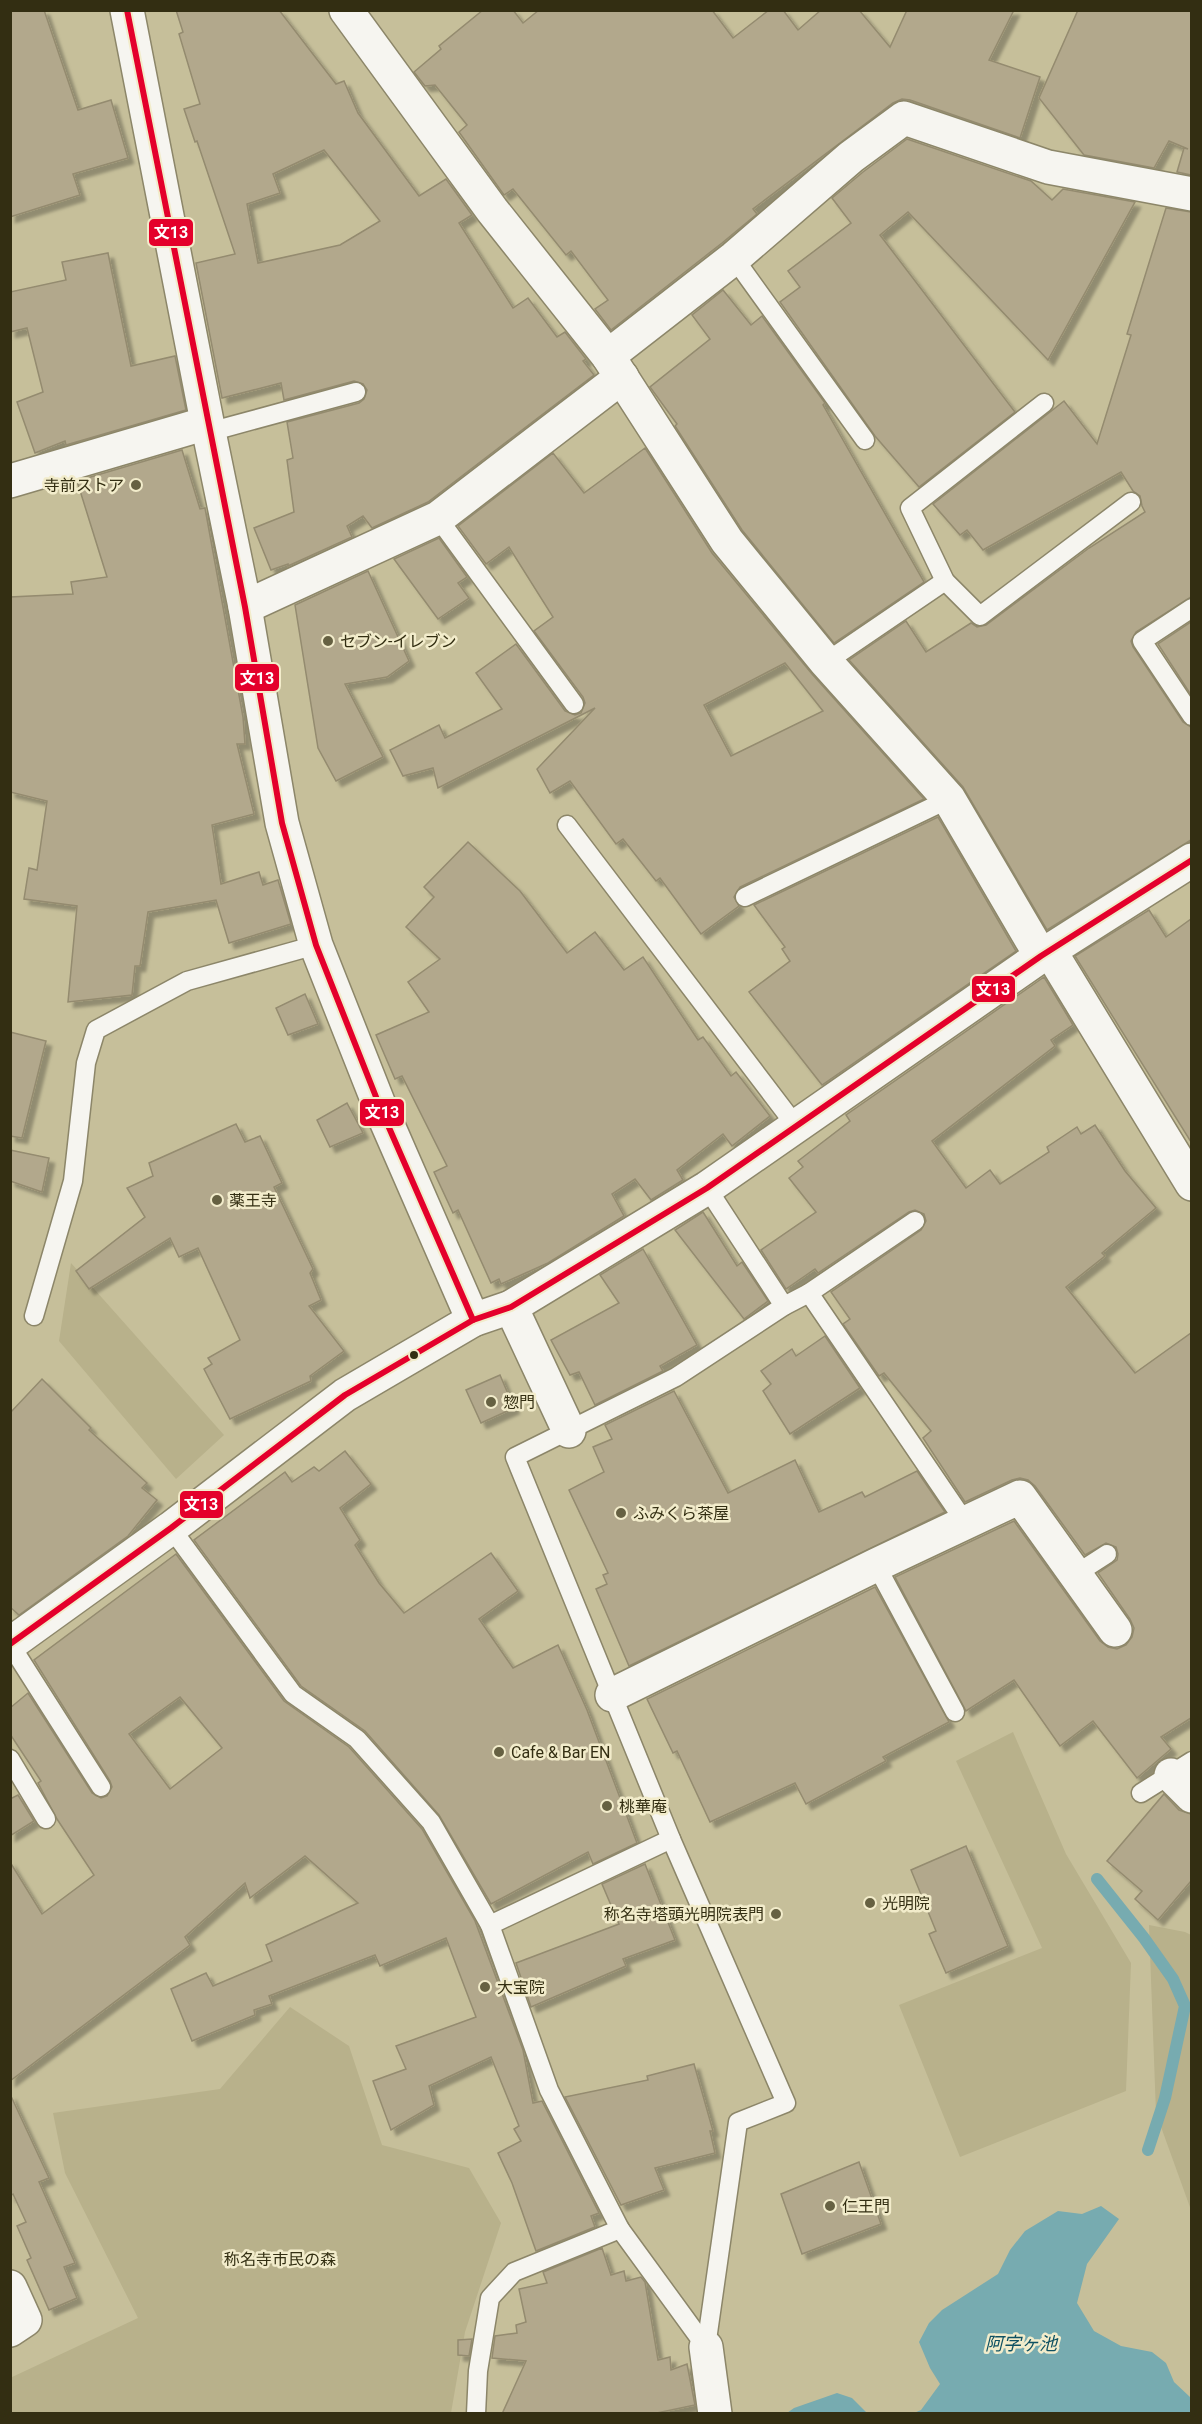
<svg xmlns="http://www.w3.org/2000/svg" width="1202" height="2424" font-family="Roboto,'Noto Sans JP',sans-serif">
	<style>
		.green { fill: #b8b18b }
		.water { fill: #77abb0 }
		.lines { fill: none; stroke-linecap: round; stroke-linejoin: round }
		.stream { stroke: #77abb0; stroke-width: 12 }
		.building { fill: #b2a88c; stroke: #948b6f; stroke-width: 1.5; fill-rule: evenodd; filter: url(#shadow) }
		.lane-casing { stroke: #8c8669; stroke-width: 21 }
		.street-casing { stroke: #8c8669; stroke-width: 36 }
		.lane { stroke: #f6f5f0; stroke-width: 18 }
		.street { stroke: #f6f5f0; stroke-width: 33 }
		.bus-1-casing { stroke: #f2eccb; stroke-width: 10 }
		.bus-1 { stroke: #e4002b; stroke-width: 6 }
		.poi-dot { fill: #666142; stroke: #f2eccb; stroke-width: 2 }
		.bus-dot { fill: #332e12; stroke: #f2eccb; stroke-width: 2 }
		.labels { text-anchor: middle; stroke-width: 5; stroke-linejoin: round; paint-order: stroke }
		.poi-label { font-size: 16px; fill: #332e12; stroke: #f2eccb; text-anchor: start }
		.park-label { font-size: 16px; fill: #332f12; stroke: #f2eccb }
		.water-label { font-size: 18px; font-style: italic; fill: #0f5162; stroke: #f2eccb }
		.line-badge { stroke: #f2eccb; stroke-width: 2 }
		.badge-label { font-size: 16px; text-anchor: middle; font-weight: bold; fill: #fff }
	</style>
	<defs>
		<filter id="shadow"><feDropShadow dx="5.5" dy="5.5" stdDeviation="1.5" flood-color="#0004"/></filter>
	</defs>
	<rect width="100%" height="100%" fill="#c6bf9a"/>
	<g class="green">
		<path d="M71 1263 224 1435 176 1479 59 1341Z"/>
		<path d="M1013 1732 1066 1854 1131 1963 1126 2091 960 2157 899 2005 1042 1948 956 1761Z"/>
		<path d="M1149 1925 1185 1932 1191 1935V2210L1156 2113Z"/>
		<path d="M290 2007 349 2046 382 2145 469 2168 501 2223 465 2332 451 2413H11L10 2378 138 2318 65 2173 53 2113 220 2089Z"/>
	</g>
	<g class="water">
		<path d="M1101 2206 1119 2219 1087 2264 1077 2303 1094 2331 1121 2346 1152 2352 1166 2363 1174 2382 1190 2397 1191 2413H914L921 2410 940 2384 930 2368 919 2342 929 2323 942 2310 998 2274 1010 2250 1025 2231 1058 2211 1082 2214Z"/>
		<path d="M837 2393 852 2398 867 2413H787L794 2408Z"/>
	</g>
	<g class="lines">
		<path class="stream" d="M1097 1879 1144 1938 1173 1979 1185 2006 1165 2098 1148 2150"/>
	</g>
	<g class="building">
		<path d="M10 10H44L78 110 111 100 128 158 73 174 80 195 10 217Z"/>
		<path d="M176 10H279L336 84 344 81 358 113 419 196 446 179 472 215 459 223 513 308 528 298 557 337 565 332 586 359 583 361 594 375 428 502 372 528 363 516 347 526 352 537 288 566V564L271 570 254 528 294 512 287 460 293 458 287 422 359 403 364 399 367 390 363 384 354 381 284 400 281 383 222 398 196 263 235 254 197 141 195 142 184 109 200 104 179 34 183 32ZM324 150 380 221 340 245 258 263 247 204 280 193 273 174Z"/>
		<path d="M483 10H513L523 23 539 10H712L733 38 769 10H783L798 30 821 10H859L890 47 907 10H1014L989 60 1040 77 1020 138 910 100 902 99 893 103 753 209 757 214 722 243 611 330 595 309 608 300 571 251 566 255 513 189 504 195 459 132 467 125 435 85 425 86 414 72 441 49 439 46Z"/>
		<path d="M1078 10H1191V175L1177 172 1184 148 1188 149 1169 141 1154 168 1084 155 1039 98Z"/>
		<path d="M907 139 1031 181 1052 200 1063 189 1135 202 1048 360 908 212 880 235 1015 412 919 487 875 436 780 302 800 287 788 271 851 223 832 198 863 172Z"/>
		<path d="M1166 208 1191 212V597L1136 632 1131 641 1133 647 1183 722 1191 727V840L1047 930 963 787 849 660 906 621 926 652 971 623 977 627 986 625 1089 548 1145 512 1142 506 1140 496 1133 491 1121 472 983 550 967 530 960 535 933 504 1064 401 1097 444 1131 335 1127 334Z"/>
		<path d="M108 253 131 366 175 356 186 410 66 445 65 441 35 453 17 402 43 392 27 328 10 332V292L66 280 62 262Z"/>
		<path d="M723 290 751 325 762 316 825 403 823 405 924 582 834 643 742 530 675 426 677 424 650 387 710 339 692 315Z"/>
		<path d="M645 448 712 553 812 674 924 799 740 887 734 897 739 906 701 934 660 878 656 881 623 839 616 844 570 781 550 793 537 769 595 708 438 788 433 768 403 776 390 750 439 725 445 738 502 709 476 673 516 644 565 711 575 715 581 713 585 703 583 697 534 631 553 617 509 547 486 564 458 526 553 453 584 493ZM785 663 823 711 731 756 704 705Z"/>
		<path d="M182 450 200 509 205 508 243 717 245 744H237L254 814 212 825 221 884 259 872 263 885 278 880 291 924 229 943 216 900 148 912 140 966H135L132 995 68 1002 77 906 24 899 29 868 37 870 47 801 10 792V597L73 594 71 582 107 577 77 481Z"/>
		<path d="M439 538 467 577 458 583 469 598 438 619 394 559Z"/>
		<path d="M368 571 409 661 387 677 345 684 383 757 336 781 318 748 295 605Z"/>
		<path d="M1191 622V695L1158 644Z"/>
		<path d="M938 817 1016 951 822 1085 749 992 790 961 782 949 785 947 754 905Z"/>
		<path d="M468 842 520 891 567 953 595 932 624 970 643 957 698 1040 703 1037 731 1076 736 1072 770 1116 732 1146 723 1134 677 1170 683 1180 651 1200 635 1179 612 1194 624 1216 548 1263 501 1284 499 1279 491 1283 458 1210 453 1213 434 1172 447 1166 402 1076 395 1079 376 1035 429 1012 408 982 440 959 406 927 434 897 424 887Z"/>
		<path d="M1149 910 1166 937 1191 919V1142L1075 956Z"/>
		<path d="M1044 977 1073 1025 1051 1040 1055 1046 932 1141 966 1188 990 1170 1000 1184 1049 1152 1047 1147 1077 1127 1081 1134 1095 1125 1125 1171 1156 1208 1102 1253 1105 1256 1066 1287 1135 1373 1191 1333V1718L1161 1737 1171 1749 1137 1778 1093 1721 1060 1746 1014 1680 966 1711 895 1577 1014 1521 1100 1641 1108 1647 1117 1649 1126 1645 1132 1637 1134 1628 1130 1619 1098 1573 1117 1560 1118 1554 1116 1547 1106 1543 1085 1555 1035 1486 1028 1480 1020 1478 1012 1480 965 1502 923 1438 931 1431 884 1373 879 1376 843 1324 850 1319 831 1292 921 1230 926 1221 924 1214 915 1210 909 1212 818 1273 815 1269 786 1289 761 1250 816 1212 789 1178 803 1167 798 1161 850 1121 846 1115Z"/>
		<path d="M305 994 318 1024 288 1035 276 1008Z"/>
		<path d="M10 1032 46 1041 22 1138 10 1136Z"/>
		<path d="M347 1103 363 1133 330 1147 317 1120Z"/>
		<path d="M236 1124 245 1142 260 1136 282 1183 274 1187 313 1269 310 1273 321 1300 309 1306 344 1351 310 1376 311 1381 230 1419 204 1369 212 1364 208 1358 240 1340 198 1248 179 1257 170 1238 89 1289 76 1271 145 1217 127 1188 153 1176 149 1163Z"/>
		<path d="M10 1150 49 1158 42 1192 10 1181Z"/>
		<path d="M703 1212 737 1266 742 1262 768 1301 744 1319 675 1230Z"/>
		<path d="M643 1249 697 1345 660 1366 663 1371 595 1405 579 1372 570 1375 551 1340 619 1303 600 1275Z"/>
		<path d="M825 1336 860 1388 790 1434 763 1391 771 1384 761 1371 792 1349 796 1356Z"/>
		<path d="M500 1375 514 1408 481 1423 466 1390Z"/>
		<path d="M42 1379 91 1428 89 1430 147 1483 142 1488 157 1500 128 1536 19 1615 10 1607V1413Z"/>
		<path d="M674 1391 728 1493 795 1460 819 1512 862 1492 865 1497 917 1471 945 1512 629 1666 596 1589 607 1584 603 1575 608 1573 569 1490 604 1472 593 1447 612 1439 605 1425Z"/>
		<path d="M345 1451 371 1484 340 1508 360 1540 355 1545 379 1583 404 1613 491 1553 518 1591 479 1619 513 1668 558 1645 587 1710 637 1843 593 1864 588 1852 491 1904 439 1815 365 1731 301 1686 194 1540 285 1472 292 1482 314 1467 319 1471Z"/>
		<path d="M176 1554 284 1701 349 1747 422 1829 475 1921 523 2050 533 2103 542 2101 599 2213 591 2216 595 2227 536 2251 512 2183 498 2153 521 2141 514 2129 519 2126 491 2057 429 2086 434 2105 391 2130 373 2081 406 2069 396 2046 476 2017 446 1938 380 1966 375 1955 269 1996 272 2004 254 2010 255 2015 192 2041 171 1989 206 1973 213 1986 272 1961 266 1945 358 1903 305 1856 250 1898 245 1883 185 1937 190 1945 10 2081V1862L42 1914 94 1875 57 1819 38 1783 41 1781 10 1734V1708L28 1693 92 1793 101 1798 107 1796 112 1787 110 1781 34 1660ZM180 1697 222 1748 170 1789 129 1734Z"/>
		<path d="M875 1587 949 1722 883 1757 886 1761 806 1804 795 1783 710 1822 677 1751 673 1753 647 1699Z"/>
		<path d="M1164 1794 1179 1810 1191 1814V1881L1158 1920 1135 1899 1142 1891 1107 1861Z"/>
		<path d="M18 1795 34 1821 10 1836V1799Z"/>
		<path d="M966 1846 1008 1946 946 1973 929 1934 936 1931 911 1870Z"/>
		<path d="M645 1864 675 1940 623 1959 626 1966 531 2007 516 1963 619 1924 602 1884Z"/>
		<path d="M694 2064 713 2131H710L715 2153 655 2168 664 2190 621 2205 565 2097 648 2080 647 2076Z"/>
		<path d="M10 2094 49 2178 39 2182 75 2263 64 2267 77 2298 49 2310 27 2260 31 2258 17 2226 26 2222 13 2194 10 2196Z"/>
		<path d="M859 2162 881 2224 802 2254 781 2194Z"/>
		<path d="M602 2248 611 2275 624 2271 626 2281 641 2277 645 2282 658 2360 670 2357 671 2370 687 2364 695 2405 652 2414H502L526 2361 492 2358 495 2336 517 2333 516 2325 526 2322 519 2289 547 2283 543 2272Z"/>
		<path d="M472 2339 469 2356 458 2355V2340Z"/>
	</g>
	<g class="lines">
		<g class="lane-casing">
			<g id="lane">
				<path d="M734 258 865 440"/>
				<path d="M1044 403 910 508 945 581 980 616 1131 502"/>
				<path d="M209 432 356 392"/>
				<path d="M438 518 574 704"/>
				<path d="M1192 608 1142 641 1192 716"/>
				<path d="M826 662 945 581"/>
				<path d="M567 825 796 1126"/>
				<path d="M745 897 949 799"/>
				<path d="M707 1188 784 1306"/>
				<path d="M809 1293 965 1522"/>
				<path d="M34 1316 73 1181 86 1063 96 1030 187 981 316 945"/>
				<path d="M171 1528 293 1694 357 1739 431 1822 490 1925 671 1839"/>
				<path d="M876 1565 955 1712"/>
				<path d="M1076 1574 1107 1554"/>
				<path d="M10 1644 101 1787"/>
				<path d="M10 1759 46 1819"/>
				<path d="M1141 1793 1192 1761"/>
				<path d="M490 1925 549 2090 620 2229 706 2347"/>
				<path d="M706 2347 738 2122 786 2103 671 1839 515 1457 676 1377 784 1306 809 1293 915 1221"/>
				<path d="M476 2414 478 2371 490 2298 514 2272 620 2229"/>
			</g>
		</g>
		<g class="street-casing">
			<g id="street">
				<path d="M127 10 209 432 245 607 282 823 316 945 380 1107 473 1320"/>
				<path d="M346 10 492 210 608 356 727 541 826 662 949 799 1041 956"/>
				<path d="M608 356 734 258 851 157 904 118 1048 167 1192 194"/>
				<path d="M10 481 207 423"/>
				<path d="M245 607 438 518 622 377"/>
				<path d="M1050 951 1192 1184"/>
				<path d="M511 1307 569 1431"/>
				<path d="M10 1644 171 1528 345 1395 473 1320 511 1307 707 1188 1041 956 1192 860"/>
				<path d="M612 1695 876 1565 1020 1497 1115 1630"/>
				<path d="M1171 1775 1192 1796"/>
				<path d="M10 2287 25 2320 10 2330"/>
				<path d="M706 2347 715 2414"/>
			</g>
		</g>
		<use href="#lane" class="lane"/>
		<use href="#street" class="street"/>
		<g class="bus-1-casing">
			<g id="bus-1">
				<path d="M127 10 245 607 282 823 316 945 380 1107 473 1320"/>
				<path d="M10 1644 171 1528 345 1395 473 1320 511 1307 707 1188 1041 956 1192 860"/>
			</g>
		</g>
		<use href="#bus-1" class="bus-1"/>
	</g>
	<g class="poi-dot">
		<circle cx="136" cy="485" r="6"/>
		<circle cx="328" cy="641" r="6"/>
		<circle cx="217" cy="1200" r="6"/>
		<circle cx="491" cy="1402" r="6"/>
		<circle cx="621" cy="1513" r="6"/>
		<circle cx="499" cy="1752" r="6"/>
		<circle cx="607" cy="1806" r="6"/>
		<circle cx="870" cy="1903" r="6"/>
		<circle cx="776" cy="1914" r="6"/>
		<circle cx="485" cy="1987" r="6"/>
		<circle cx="830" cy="2206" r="6"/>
	</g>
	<circle class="bus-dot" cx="414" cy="1355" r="5"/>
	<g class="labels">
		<g class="poi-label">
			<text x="124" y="491" text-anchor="end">寺前ストア</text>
			<text x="340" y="647">セブン-イレブン</text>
			<text x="229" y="1206">薬王寺</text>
			<text x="503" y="1408">惣門</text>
			<text x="633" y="1519">ふみくら茶屋</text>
			<text x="511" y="1758">Cafe &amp; Bar EN</text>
			<text x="619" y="1812">桃華庵</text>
			<text x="882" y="1909">光明院</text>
			<text x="764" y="1920" text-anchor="end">称名寺塔頭光明院表門</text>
			<text x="497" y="1993">大宝院</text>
			<text x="842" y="2212">仁王門</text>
		</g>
		<g class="park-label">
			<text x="280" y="2265">称名寺市民の森</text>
		</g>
		<g class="water-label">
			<text x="1021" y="2350">阿字ヶ池</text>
		</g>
	</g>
	<g class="line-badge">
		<rect x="148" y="218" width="46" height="29" rx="6" fill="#e4002b"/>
		<rect x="234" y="663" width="46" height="29" rx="6" fill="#e4002b"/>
		<rect x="971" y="975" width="45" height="28" rx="6" fill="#e4002b"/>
		<rect x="359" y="1098" width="46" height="29" rx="6" fill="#e4002b"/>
		<rect x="179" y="1490" width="45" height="29" rx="6" fill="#e4002b"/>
	</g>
	<g class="badge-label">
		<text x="171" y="238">文13</text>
		<text x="257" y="684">文13</text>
		<text x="993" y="995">文13</text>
		<text x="382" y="1118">文13</text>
		<text x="201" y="1510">文13</text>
	</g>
	<rect width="1202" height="2424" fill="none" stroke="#332e12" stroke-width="24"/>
</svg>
